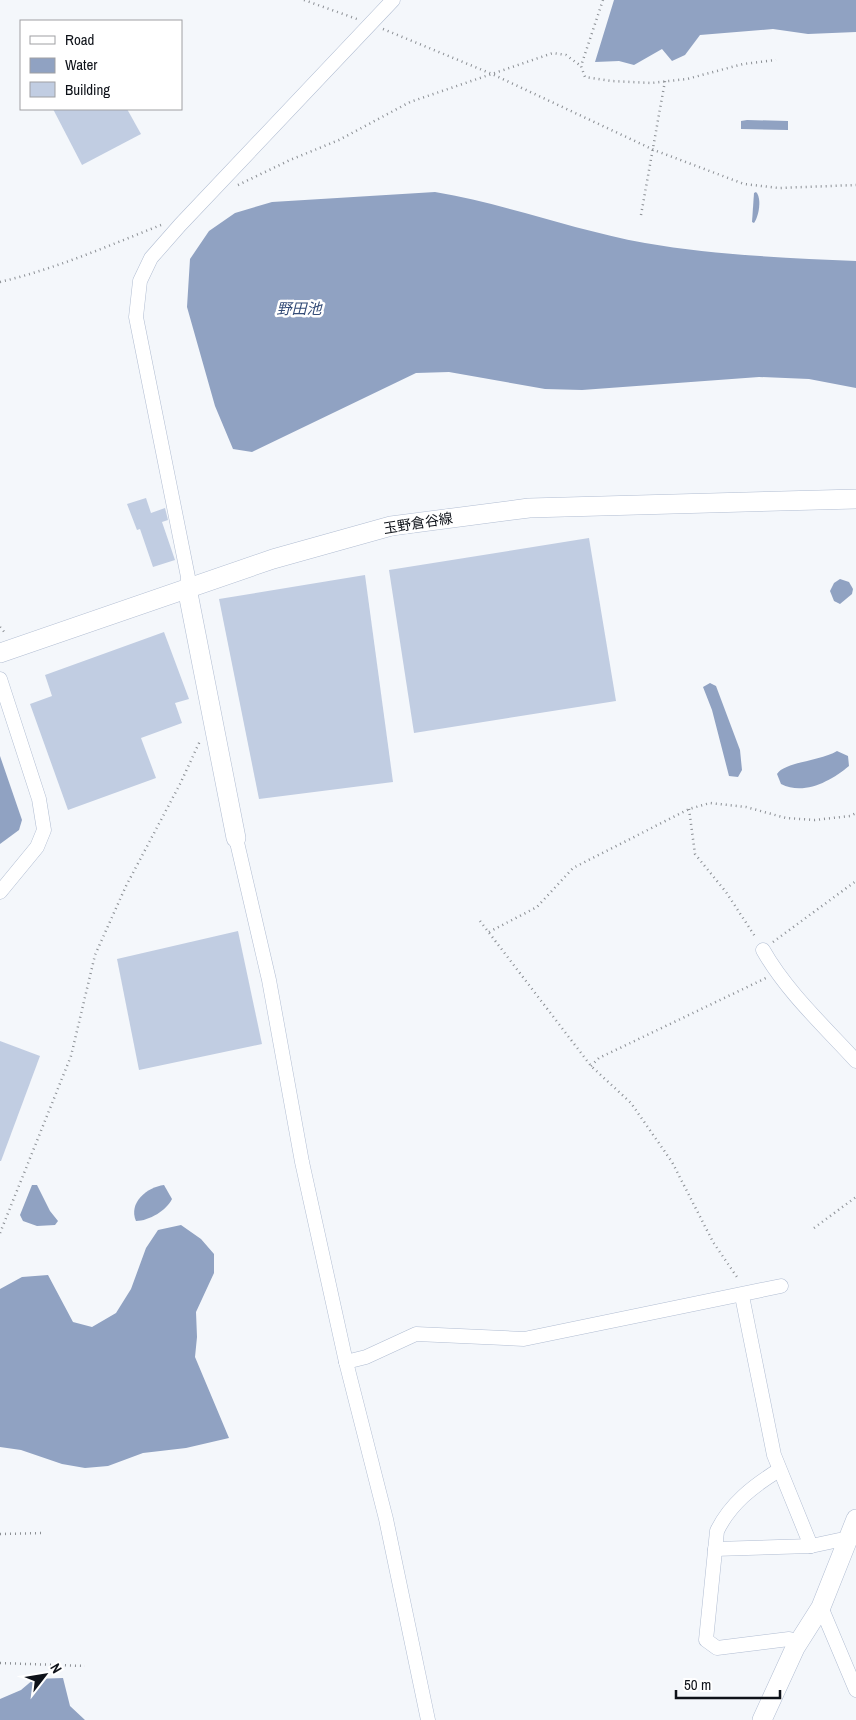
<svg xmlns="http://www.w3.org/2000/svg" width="856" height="1720" font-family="'Archivo Narrow','Noto Sans JP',sans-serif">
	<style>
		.water { fill: #90a2c2 }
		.building { fill: #c1cde2 }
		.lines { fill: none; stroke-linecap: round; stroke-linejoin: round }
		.street-casing { stroke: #b1bdd2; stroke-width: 15 }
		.secondary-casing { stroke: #b1bdd2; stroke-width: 20 }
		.path { stroke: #8b8f94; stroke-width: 2.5; stroke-dasharray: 1 4; stroke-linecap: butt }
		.street { stroke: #fff; stroke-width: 14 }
		.secondary { stroke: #fff; stroke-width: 19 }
		.labels { text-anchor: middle; stroke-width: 5; stroke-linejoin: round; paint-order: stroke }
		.street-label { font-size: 14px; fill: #0e1219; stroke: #fff }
		.water-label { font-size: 15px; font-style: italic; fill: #344c78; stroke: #fff }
	</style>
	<rect width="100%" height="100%" fill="#f4f7fb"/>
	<g class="water">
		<path d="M614 0H856V32L808 34 773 29 700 35 685 55 672 61 662 49 634 65 619 61 595 62Z"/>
		<path d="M747 120 788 121V130L741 129V121Z"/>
		<path d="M435 192C506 204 574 230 645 243 714 255 786 258 856 261V388L809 379 759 377 582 390 545 389 449 372 416 373 252 452 233 449 215 406 187 307 190 259 209 231 235 213 272 202Z"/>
		<path d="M756 192C762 198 759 216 754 223L752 222 754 193Z"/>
		<path d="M840 579 849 582 853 589 852 594 840 604 834 601 830 591 834 583Z"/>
		<path d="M710 683 716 686 740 750 742 770 738 777 729 776 712 710 703 687Z"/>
		<path d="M837 751 848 756 849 766C831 781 804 796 781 784L777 774C784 762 821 761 837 751Z"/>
		<path d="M0 756 22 820 19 830 0 844Z"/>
		<path d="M32 1185H37L50 1211 58 1221 55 1225 37 1226 23 1221 20 1215Z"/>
		<path d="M164 1185 172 1199C167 1210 149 1221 136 1221 128 1203 147 1187 164 1185Z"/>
		<path d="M181 1225 201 1239 214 1254V1273L196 1312 197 1337 195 1357 229 1438 186 1448 143 1453 108 1466 85 1468 62 1464 21 1450 0 1447V1289L22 1277 48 1275 73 1322 92 1327 116 1313 131 1289 146 1248 158 1230Z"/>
		<path d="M63 1678 70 1706 85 1720H0V1699L21 1690 34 1679Z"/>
	</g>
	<g class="building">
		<path d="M53 109H127L141 134 82 165Z"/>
		<path d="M146 498 151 513 165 508 168 520 162 522 175 560 153 567 140 529 137 530 127 504Z"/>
		<path d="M589 538 616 701 414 733 389 570Z"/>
		<path d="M365 575 393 782 259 799 219 599Z"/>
		<path d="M164 632 189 699 175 703 182 723 141 738 156 778 68 810 30 704 52 696 45 675Z"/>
		<path d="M238 931 262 1044 139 1070 117 959Z"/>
		<path d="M0 1041 40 1056 1 1161H0Z"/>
	</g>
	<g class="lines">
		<g class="street-casing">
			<g id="street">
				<path d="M187 588 188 577 136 317 140 281 151 258 180 225 393 0"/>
				<path d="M0 679 39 799 44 830 37 847 0 892"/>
				<path d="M236 838 269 980 302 1162 346 1362 386 1519 428 1720"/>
				<path d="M763 950C786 991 824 1026 856 1061"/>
				<path d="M742 1296 774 1455 811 1546"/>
				<path d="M346 1362 366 1357 416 1334 524 1339 781 1286"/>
				<path d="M779 1470C753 1486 730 1504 717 1531L706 1640 717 1648 789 1639 799 1642"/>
				<path d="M715 1549 811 1546 839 1540 847 1541"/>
				<path d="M821 1607 856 1690"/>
			</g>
		</g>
		<g class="secondary-casing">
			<g id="secondary">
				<path d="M187 588 236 838"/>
				<path d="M0 653 273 559 391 526 529 508 856 499"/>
				<path d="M762 1720 795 1648 821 1607 856 1519"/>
			</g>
		</g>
		<g class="path">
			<path d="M304 0 357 19"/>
			<path d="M603 0 581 66 585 77 611 81 651 83 687 79 743 64 776 60"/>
			<path d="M383 29 492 74 654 150 744 184 779 188 856 185"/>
			<path d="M238 185 290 160 339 140 410 102 553 53 566 55 581 66"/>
			<path d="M641 215 665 81"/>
			<path d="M0 282C55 269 108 246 161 225"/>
			<path d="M0 627 6 634"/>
			<path d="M689 809 695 854 726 892 756 938"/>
			<path d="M480 921 591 1066 631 1103 672 1162 713 1242 739 1280"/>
			<path d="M489 932 537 907 573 868 689 809 710 803 746 807 786 818 815 820 850 816 856 813"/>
			<path d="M773 942 856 881"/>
			<path d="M591 1066 599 1058 766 978"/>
			<path d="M814 1228 856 1197"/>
			<path d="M0 1233 71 1056 95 955 126 886 180 784 200 741"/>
			<path d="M0 1534 45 1533"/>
			<path d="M0 1663 85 1666"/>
		</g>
		<use href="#street" class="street"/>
		<use href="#secondary" class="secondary"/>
	</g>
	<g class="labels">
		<g class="street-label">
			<text transform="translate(418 523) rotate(-9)" y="5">玉野倉谷線</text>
		</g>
		<g class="water-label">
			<text x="299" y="314">野田池</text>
		</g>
	</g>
	<rect x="20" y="20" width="162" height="90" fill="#ffffff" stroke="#9fa0a3"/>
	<rect x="30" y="36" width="25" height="8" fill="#ffffff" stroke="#9fa0a3"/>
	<text x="65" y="45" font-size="15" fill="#0e1219">Road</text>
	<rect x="30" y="58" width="25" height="15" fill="#90a2c2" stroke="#9fa0a3"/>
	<text x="65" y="70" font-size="15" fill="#0e1219">Water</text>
	<rect x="30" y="82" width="25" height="15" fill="#c1cde2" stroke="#9fa0a3"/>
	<text x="65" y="95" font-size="15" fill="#0e1219">Building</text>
	<g transform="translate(45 1675) rotate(59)" stroke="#ffffff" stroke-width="4" paint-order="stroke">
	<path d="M0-4L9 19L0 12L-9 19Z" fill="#0e1219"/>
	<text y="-8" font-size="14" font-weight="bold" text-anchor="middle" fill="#0e1219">N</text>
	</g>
	<path d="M676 1690v8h104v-8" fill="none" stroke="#0e1219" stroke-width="2.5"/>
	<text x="684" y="1690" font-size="15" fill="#0e1219" stroke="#ffffff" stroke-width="4" paint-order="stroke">50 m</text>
</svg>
